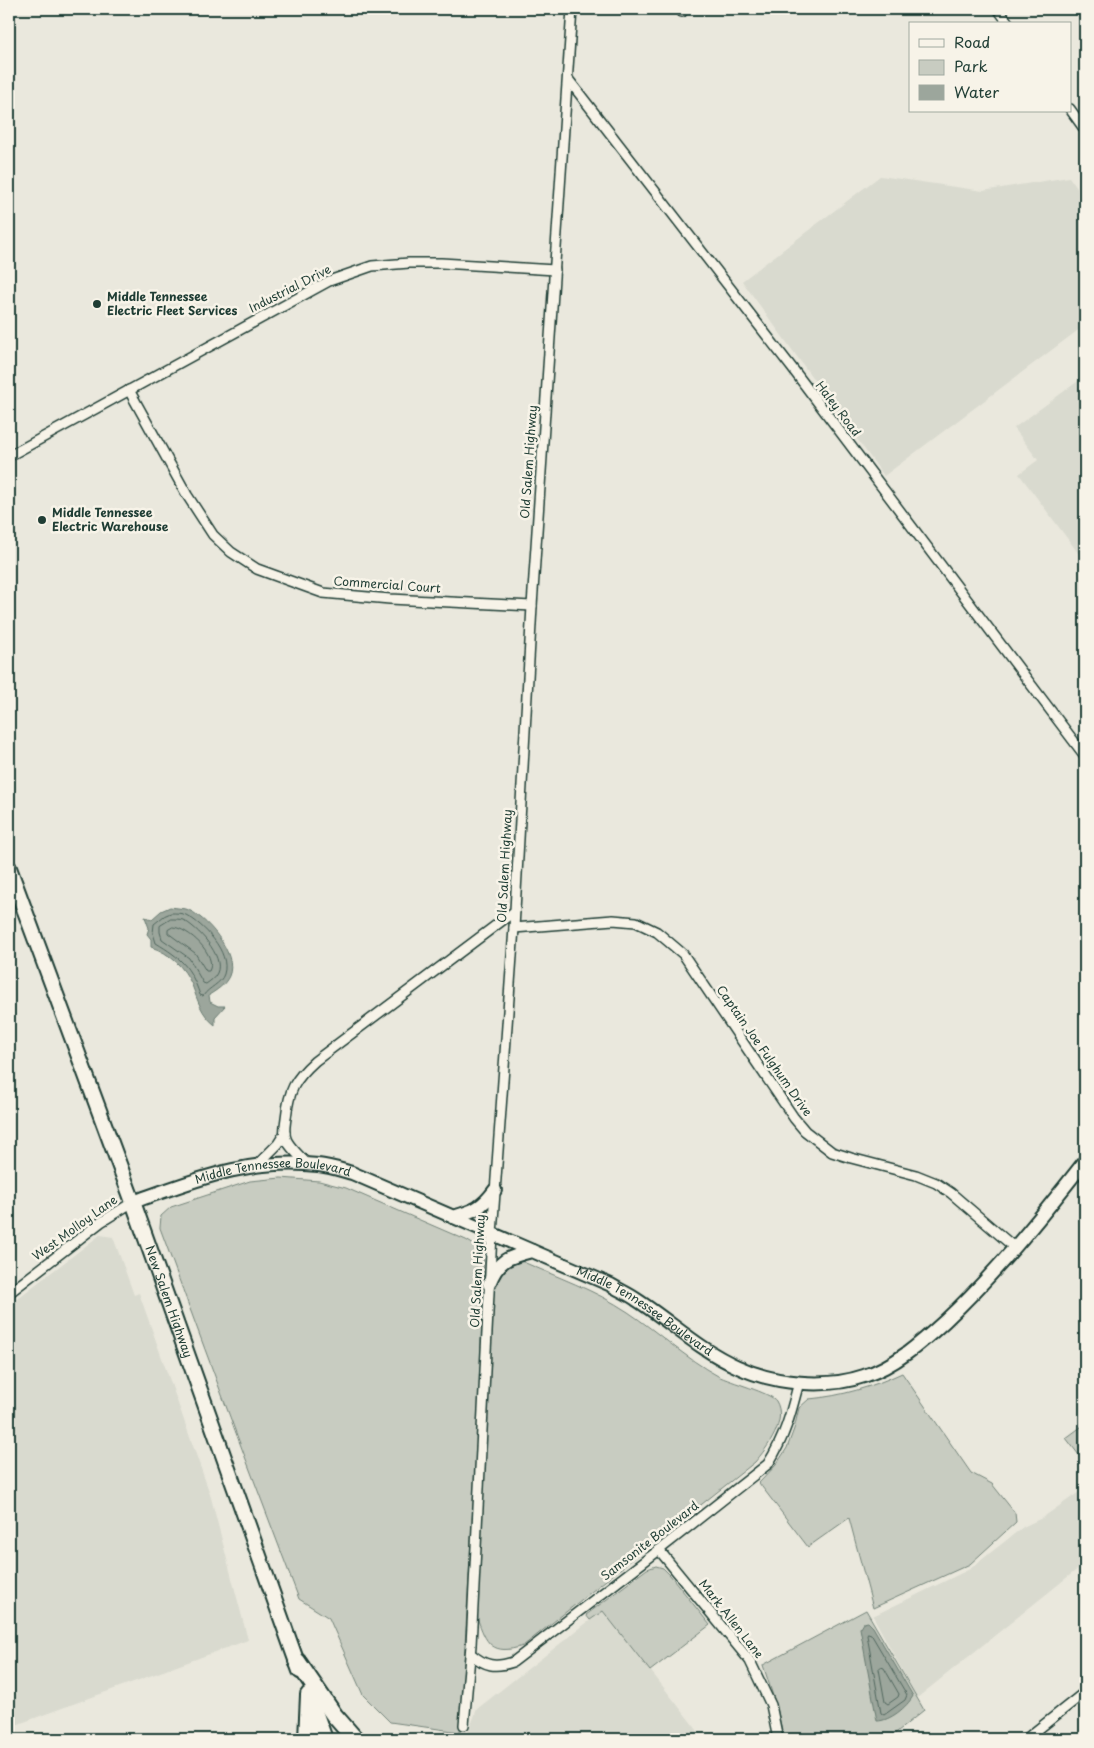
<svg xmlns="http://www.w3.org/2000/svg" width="1094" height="1748" font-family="'Playpen Sans',sans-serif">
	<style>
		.built { fill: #d9dacf }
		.green { fill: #c8ccc1; stroke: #74847a }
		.water { fill: #9ca69c; stroke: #6a7c72 }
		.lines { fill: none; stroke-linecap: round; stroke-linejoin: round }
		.shore { stroke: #51675e; stroke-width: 1 }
		.minor-casing { stroke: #1f3d34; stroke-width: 12 }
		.secondary-casing { stroke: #1f3d34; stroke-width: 16 }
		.primary-casing { stroke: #1f3d34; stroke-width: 18 }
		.motorway-casing { stroke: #1f3d34; stroke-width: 20 }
		.minor { stroke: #f7f3e8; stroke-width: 9 }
		.secondary { stroke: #f7f3e8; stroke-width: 12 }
		.primary { stroke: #f7f3e8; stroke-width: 14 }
		.motorway { stroke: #f7f3e8; stroke-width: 16 }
		.poi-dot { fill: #1f3d34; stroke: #f7f3e8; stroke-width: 2 }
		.labels { text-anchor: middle; stroke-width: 5; stroke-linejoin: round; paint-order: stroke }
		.street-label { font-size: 12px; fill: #1f3d34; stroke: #f7f3e8 }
		.poi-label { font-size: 12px; font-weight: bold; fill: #1f3d34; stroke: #f7f3e8; text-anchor: start }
	</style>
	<rect width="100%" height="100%" fill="#eae8dd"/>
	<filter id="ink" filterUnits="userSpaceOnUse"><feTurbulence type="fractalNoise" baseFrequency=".02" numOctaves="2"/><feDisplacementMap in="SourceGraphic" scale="10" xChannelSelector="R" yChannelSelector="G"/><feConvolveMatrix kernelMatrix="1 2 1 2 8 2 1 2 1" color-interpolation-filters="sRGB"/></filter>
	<g filter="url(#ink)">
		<g class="built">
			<path d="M880 176 983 191 1069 177 1085 199V325L884 476 742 281Z"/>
			<path d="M1085 376V562L1019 474 1038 460 1014 428Z"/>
			<path d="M100 1235 113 1237 134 1295 139 1293 210 1494 248 1640 13 1726 9 1715V1305Z"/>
			<path d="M1082 1490 1085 1495V1563L917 1698 873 1616 970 1569 1023 1527 1042 1518Z"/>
			<path d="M603 1610 704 1739H558L468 1733 477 1709Z"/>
		</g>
		<g class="green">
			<path d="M281 1178 319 1181 346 1188 466 1240 481 1249 484 1261 479 1402 460 1732 390 1722 363 1695 329 1618 299 1599 236 1433 160 1228 161 1216 171 1207 250 1181Z"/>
			<path d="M521 1261C557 1277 595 1290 628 1312 658 1332 685 1358 718 1376 730 1382 771 1393 776 1401 788 1421 767 1448 755 1462L523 1646C492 1656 486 1644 477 1617L493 1291 495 1278 511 1263Z"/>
			<path d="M902 1373 971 1473 992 1484 1015 1513 1016 1522 970 1564 873 1608 849 1518 808 1547 759 1483 776 1465 787 1448 794 1429 799 1408 809 1399C842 1396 872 1387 902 1373Z"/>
			<path d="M1085 1424V1463L1066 1438Z"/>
			<path d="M656 1566 663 1568 670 1575 710 1625 650 1671 603 1611 590 1620 586 1615 647 1569Z"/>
			<path d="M866 1610 924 1710 892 1736 894 1739H784L777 1708 763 1665Z"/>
		</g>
		<g class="water">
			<path d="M170 907C175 908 181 908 186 909 205 915 239 954 229 976 225 985 217 990 209 995L210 1002 218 1006H225L215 1017V1025C201 1014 198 1001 192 985 184 967 170 953 151 947V939L147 934 149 928 145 917 152 919 161 911Z"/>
			<path d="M868 1622 873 1627 913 1696C907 1707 890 1721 877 1721L860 1628 863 1623Z"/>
		</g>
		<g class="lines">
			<g class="shore">
				<path d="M171 913C176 913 182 913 186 915 203 924 231 952 224 974 221 984 209 987 203 996L200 995C190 966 181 958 156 943L153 933 154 924 164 916Z"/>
				<path d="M171 919C175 919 180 919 183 920 197 927 225 956 217 973 215 978 210 981 206 984L203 983 189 958 162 939 160 932V926Z"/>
				<path d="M173 927C188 928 218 955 209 971H206L195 953 168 933V930Z"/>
				<path d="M868 1633 871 1634 907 1695 905 1700 884 1715 881 1713 867 1635Z"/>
				<path d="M881 1667 884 1668 899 1694 898 1697 888 1704 885 1702 879 1669Z"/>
			</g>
			<g class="minor-casing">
				<g id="minor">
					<path d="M998 9 1009 24"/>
					<path d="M682 12V9"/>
					<path d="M568 79 792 368 1085 756"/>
					<path d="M1070 109 1085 130"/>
					<path d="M129 390 187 495 213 535 231 552 257 569 323 593 390 599 532 606"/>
					<path d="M9 456 329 281 372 266 409 263H441L555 270"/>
					<path d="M514 928 613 920 636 922 657 932 683 954 794 1118 805 1131 832 1152 851 1158 916 1175 936 1183 951 1193 1015 1248"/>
					<path d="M257 1165 278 1144 285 1133"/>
					<path d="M308 1165C301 1157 292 1150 287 1141 283 1134 285 1126 286 1118 289 1090 294 1080 315 1061L515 911"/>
					<path d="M9 1293 101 1222 133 1202"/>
					<path d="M659 1550 750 1661 771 1705 778 1739"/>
					<path d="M471 1654C485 1666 495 1668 513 1662L659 1550 768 1464C785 1437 791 1413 799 1382"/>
					<path d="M464 1725 471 1645 492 1234 514 928 532 606 572 9"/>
					<path d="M1026 1739 1085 1692"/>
				</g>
			</g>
			<g class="secondary-casing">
				<g id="secondary">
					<path id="s1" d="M133 1202C195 1180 250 1157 318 1165 329 1166 341 1170 352 1173L611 1285C619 1290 629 1294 637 1300 671 1322 701 1351 738 1367 774 1384 826 1389 864 1376 895 1366 921 1343 945 1321 997 1272 1041 1217 1085 1161"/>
					<path d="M453 1217C474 1211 482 1208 495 1190"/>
					<path d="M489 1284C498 1260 508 1257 532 1251"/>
				</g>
			</g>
			<g class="primary-casing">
				<g id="primary">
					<path id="s2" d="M9 868 133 1202 300 1671"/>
					<path d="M310 1698 325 1739"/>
				</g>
			</g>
			<g class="motorway-casing">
				<g id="motorway">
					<path d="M297 1661 334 1715 355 1739"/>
					<path d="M307 1739 309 1695"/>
				</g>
			</g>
			<use href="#minor" class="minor"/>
			<use href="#secondary" class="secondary"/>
			<use href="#primary" class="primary"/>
			<use href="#motorway" class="motorway"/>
		</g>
	</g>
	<g class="poi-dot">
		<circle cx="97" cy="304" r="5"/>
		<circle cx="42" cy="520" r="5"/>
	</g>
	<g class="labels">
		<g class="street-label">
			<text transform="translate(290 289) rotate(-27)" y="4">Industrial Drive</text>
			<text transform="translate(838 409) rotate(53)" y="4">Haley Road</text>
			<text transform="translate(529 462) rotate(-86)" y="4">Old Salem Highway</text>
			<text transform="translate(387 585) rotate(4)" y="4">Commercial Court</text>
			<text transform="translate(505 866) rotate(-87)" y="4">Old Salem Highway</text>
			<text transform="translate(764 1051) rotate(55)" y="4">Captain Joe Fulghum Drive</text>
			<text dy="4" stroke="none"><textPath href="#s1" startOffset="145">Middle Tennessee Boulevard</textPath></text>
			<text transform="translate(75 1228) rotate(-36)" y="4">West Molloy Lane</text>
			<text transform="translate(478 1271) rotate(-87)" y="4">Old Salem Highway</text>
			<text dy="4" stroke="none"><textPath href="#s2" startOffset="462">New Salem Highway</textPath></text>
			<text dy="4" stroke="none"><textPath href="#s1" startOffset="550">Middle Tennessee Boulevard</textPath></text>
			<text transform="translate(650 1541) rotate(-38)" y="4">Samsonite Boulevard</text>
			<text transform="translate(731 1619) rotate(52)" y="4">Mark Allen Lane</text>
		</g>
		<g class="poi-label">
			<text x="107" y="301">Middle Tennessee<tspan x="107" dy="14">Electric Fleet Services</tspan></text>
			<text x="52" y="517">Middle Tennessee<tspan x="52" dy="14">Electric Warehouse</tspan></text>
		</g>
	</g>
	<rect width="1094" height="1748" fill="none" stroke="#f7f3e8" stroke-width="30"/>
	<rect x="15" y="15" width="1064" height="1718" fill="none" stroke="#1f3d34" stroke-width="2" filter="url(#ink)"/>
	<rect x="909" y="22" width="162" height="90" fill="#f7f3e8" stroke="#a1aaa0"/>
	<rect x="919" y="39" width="25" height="8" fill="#f7f3e8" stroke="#a1aaa0"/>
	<text x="954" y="48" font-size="15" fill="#1f3d34">Road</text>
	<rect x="919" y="60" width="25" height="15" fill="#c8ccc1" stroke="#a1aaa0"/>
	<text x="954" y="72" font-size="15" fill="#1f3d34">Park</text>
	<rect x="919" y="85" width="25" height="15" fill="#9ca69c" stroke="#a1aaa0"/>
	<text x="954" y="98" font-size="15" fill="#1f3d34">Water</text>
</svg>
